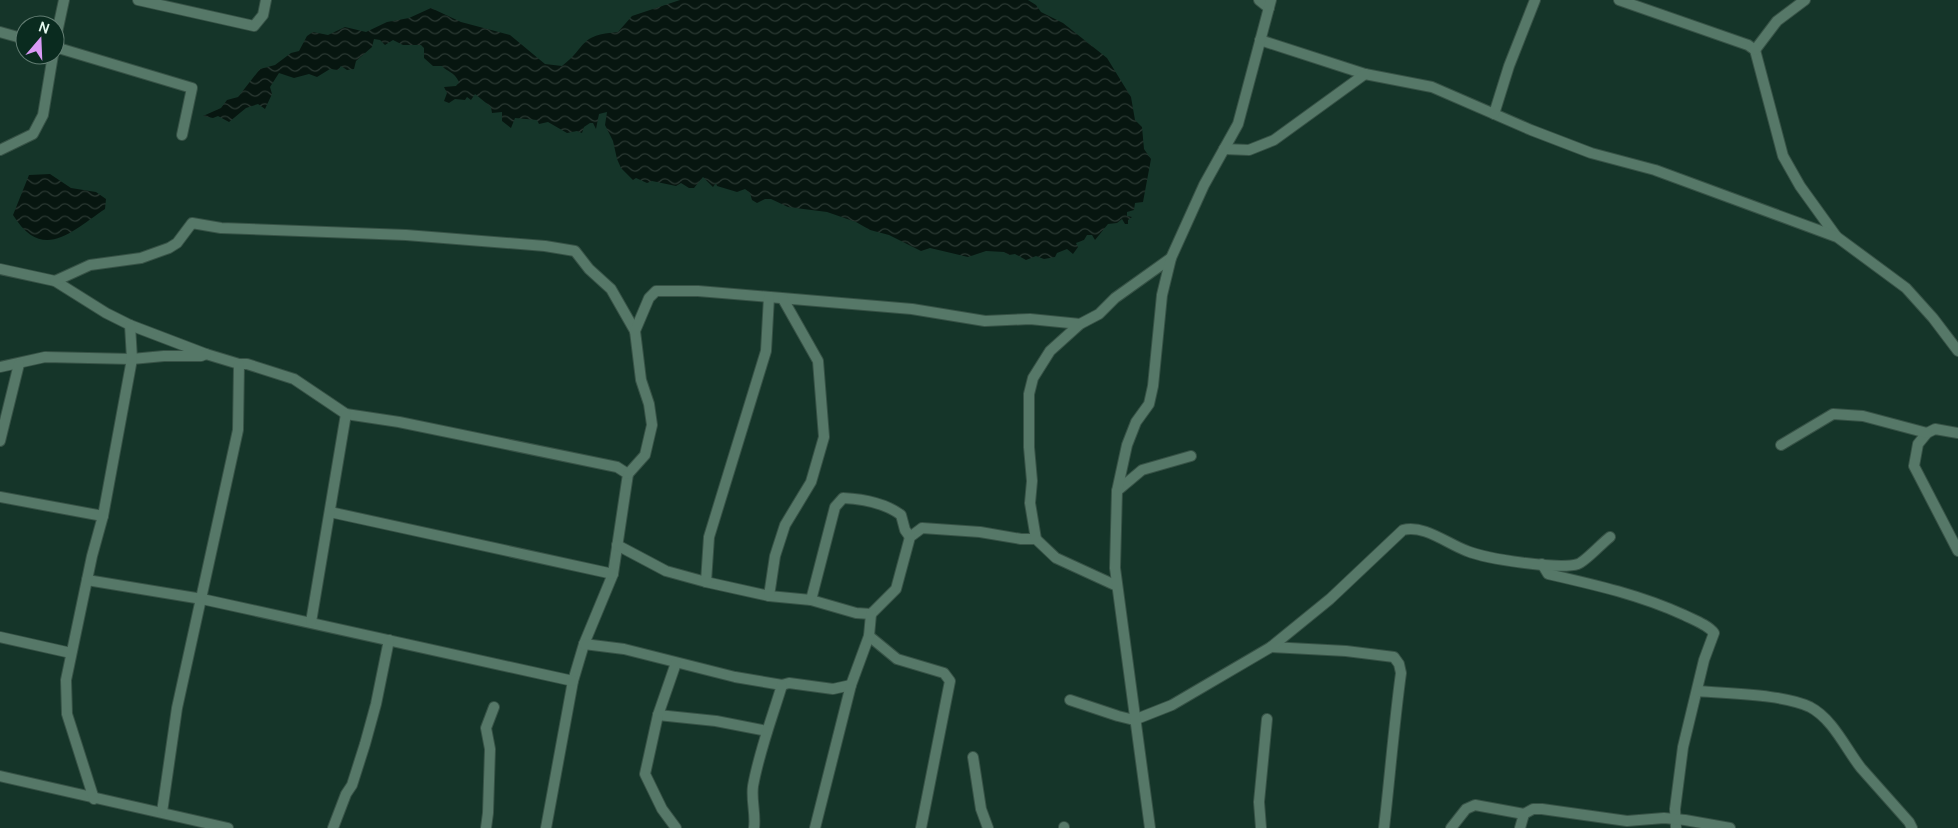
<svg xmlns="http://www.w3.org/2000/svg" width="1958" height="828" font-family="Manrope,sans-serif">
	<style>
		.water { fill: url(#water-waves) }
		.lines { fill: none; stroke-linecap: round; stroke-linejoin: round }
		.minor-casing { stroke: #375246; stroke-width: 12 }
		.minor { stroke: #567868; stroke-width: 10 }
	</style>
	<defs>
		<pattern id="water-waves" width="16" height="10" patternUnits="userSpaceOnUse" patternTransform="scale(1.25)"><rect width="16" height="10" fill="#071610"/><path d="M0 5q4-4 8 0t8 0" fill="none" stroke="#2b3933"/></pattern>
	</defs>
	<rect width="100%" height="100%" fill="#153529"/>
	<g class="water">
		<path d="M680 0H1028L1036 5 1041 12 1063 23 1107 58 1131 97 1135 120 1142 127 1144 149 1151 159 1143 202 1135 203 1134 210 1127 212V216L1132 217 1128 220V224H1125L1122 219 1117 223 1108 224 1095 240 1092 235H1087L1084 240 1076 243 1078 247 1073 254 1067 249 1057 253 1055 257 1044 259 1036 256 1026 260 1015 254 1009 255 1004 252 986 251 968 257 930 248 921 251 889 235 870 230 856 222 827 212 788 207 771 199H765L757 203 752 200 750 193 745 189 737 192 717 186 716 183 713 187 703 177 694 188H689L681 183 676 186 652 181 647 183 636 178 633 180 621 168 617 159 613 141 605 125 607 112 599 114 596 129 593 123H590L584 127 582 133 577 131 567 133 548 122 539 124 537 120 515 118 511 128 502 121V112L492 113 491 107 475 94 471 100 467 97 465 100 455 99 449 103 444 101 447 93 444 87 456 86 459 82C454 71 447 72 442 66H433L424 58V48L421 45H403L393 40 385 45 380 40 374 39 372 47 356 61 354 69 347 70 341 66 338 70 330 69 317 77 309 74 294 78 279 73 270 87 272 94 265 109 258 104 246 108 229 122 218 116 213 118 203 116 221 108 227 100 238 97 260 69 275 65 291 53 299 51 307 36 313 32 328 35 345 27 366 32 387 22 409 18 431 8 461 22 510 35 545 64 562 66C588 46 578 35 618 32L632 16Z"/>
		<path d="M50 174 71 188 96 192 106 199 105 209C72 231 43 263 13 215L29 175Z"/>
	</g>
	<g class="lines">
		<g class="minor-casing">
			<g id="minor">
				<path d="M138 0 254 26 263 15 266 0"/>
				<path d="M1259 0 1269 8"/>
				<path d="M1619 0 1748 45 1755 50 1783 156 1800 186 1836 236"/>
				<path d="M0 32 25 39"/>
				<path d="M1260 40 1365 74 1432 87 1531 130 1591 153 1655 170 1837 237 1906 288 1933 318 1958 351"/>
				<path d="M55 42 64 0"/>
				<path d="M55 47 192 88 182 135"/>
				<path d="M1755 50 1777 21 1805 0"/>
				<path d="M1494 114 1509 66 1535 0"/>
				<path d="M1224 149 1249 150 1274 140 1365 74"/>
				<path d="M0 150 33 134 43 115 53 55"/>
				<path d="M0 269 55 281 106 313 130 325 206 354 239 364H247L294 379 346 414 399 422 617 467 628 474 613 574 584 644 573 681 546 828"/>
				<path d="M55 281 90 265 141 258 169 248 177 243 192 223 221 228 406 235 545 246 575 251 589 269 611 289 635 331"/>
				<path d="M0 367 45 357 132 359 164 356H201L206 354"/>
				<path d="M1958 433 1935 429 1927 433 1918 444 1914 466 1958 551"/>
				<path d="M0 441 19 364"/>
				<path d="M1781 445 1833 414 1863 416 1927 433"/>
				<path d="M628 474 645 455 652 425 649 404 641 380 635 331 649 298 656 291H698L912 309 985 321 1030 319 1080 324"/>
				<path d="M1117 491 1142 470 1191 456"/>
				<path d="M0 497 103 516"/>
				<path d="M330 512 613 574"/>
				<path d="M617 545 666 571 706 582 769 596 811 600 856 613 871 614 896 589 910 537 922 528 980 532 1021 539H1036"/>
				<path d="M1542 564 1548 574C1596 585 1640 595 1684 615 1694 620 1708 625 1714 633L1704 660 1683 747 1675 809 1676 828"/>
				<path d="M87 580 202 599 573 681"/>
				<path d="M706 582 709 537 766 351 769 297"/>
				<path d="M1117 586 1056 558 1036 539 1030 503 1032 481 1029 447V394L1033 378 1050 351 1080 324 1099 314 1115 298 1171 258"/>
				<path d="M769 596 775 556 785 525 811 482 824 437 818 361 783 299"/>
				<path d="M811 600 835 507 843 498C863 499 885 503 901 515L905 530 910 537"/>
				<path d="M311 622 346 414"/>
				<path d="M869 636 897 659 944 673 950 681 921 828"/>
				<path d="M0 637 71 653"/>
				<path d="M584 644 624 649 735 677 782 685 789 683 833 689 851 685"/>
				<path d="M1271 647 1346 651 1394 657 1399 664 1401 673C1394 724 1390 776 1384 828"/>
				<path d="M1698 691C1729 694 1783 694 1810 707 1833 719 1846 749 1861 768 1877 786 1893 804 1909 822L1912 828"/>
				<path d="M1070 700 1118 716 1134 720 1172 705 1271 647 1330 599 1403 530C1423 524 1448 544 1467 551 1487 559 1559 570 1578 564 1585 562 1603 542 1610 537"/>
				<path d="M658 715 716 721 767 731"/>
				<path d="M973 757 981 809 988 828"/>
				<path d="M0 776 228 828"/>
				<path d="M94 799 67 714 66 680 92 556 103 516 132 359 130 325"/>
				<path d="M162 812 177 708 238 430 239 364"/>
				<path d="M333 828 346 794 352 785 365 744 376 704 389 640"/>
				<path d="M486 828 488 813 490 749 486 728 494 707"/>
				<path d="M676 828 662 809 645 774 658 715 676 663"/>
				<path d="M754 828C756 814 751 800 753 786 759 752 772 718 782 685"/>
				<path d="M815 828 851 685 869 636 871 614"/>
				<path d="M1064 828V827"/>
				<path d="M1150 828 1115 568 1117 491 1127 445 1136 422 1149 404 1153 386 1162 295 1171 258 1204 185 1238 124 1271 0"/>
				<path d="M1261 828 1259 802 1267 719"/>
				<path d="M1451 828 1466 809 1475 805 1524 814"/>
				<path d="M1520 828 1524 814 1533 809H1542L1627 821 1664 818 1685 820 1730 828"/>
			</g>
		</g>
		<use href="#minor" class="minor"/>
	</g>
	<g transform="translate(40 40) rotate(19)"><circle r="24" fill="#0a2b1f" stroke="#627d72"/>
	<path d="M0-4L9 19L0 12L-9 19Z" fill="#da9af6"/>
	<text y="-8" font-size="14" font-weight="bold" text-anchor="middle" fill="#e5f8ef">N</text>
	</g>
</svg>
